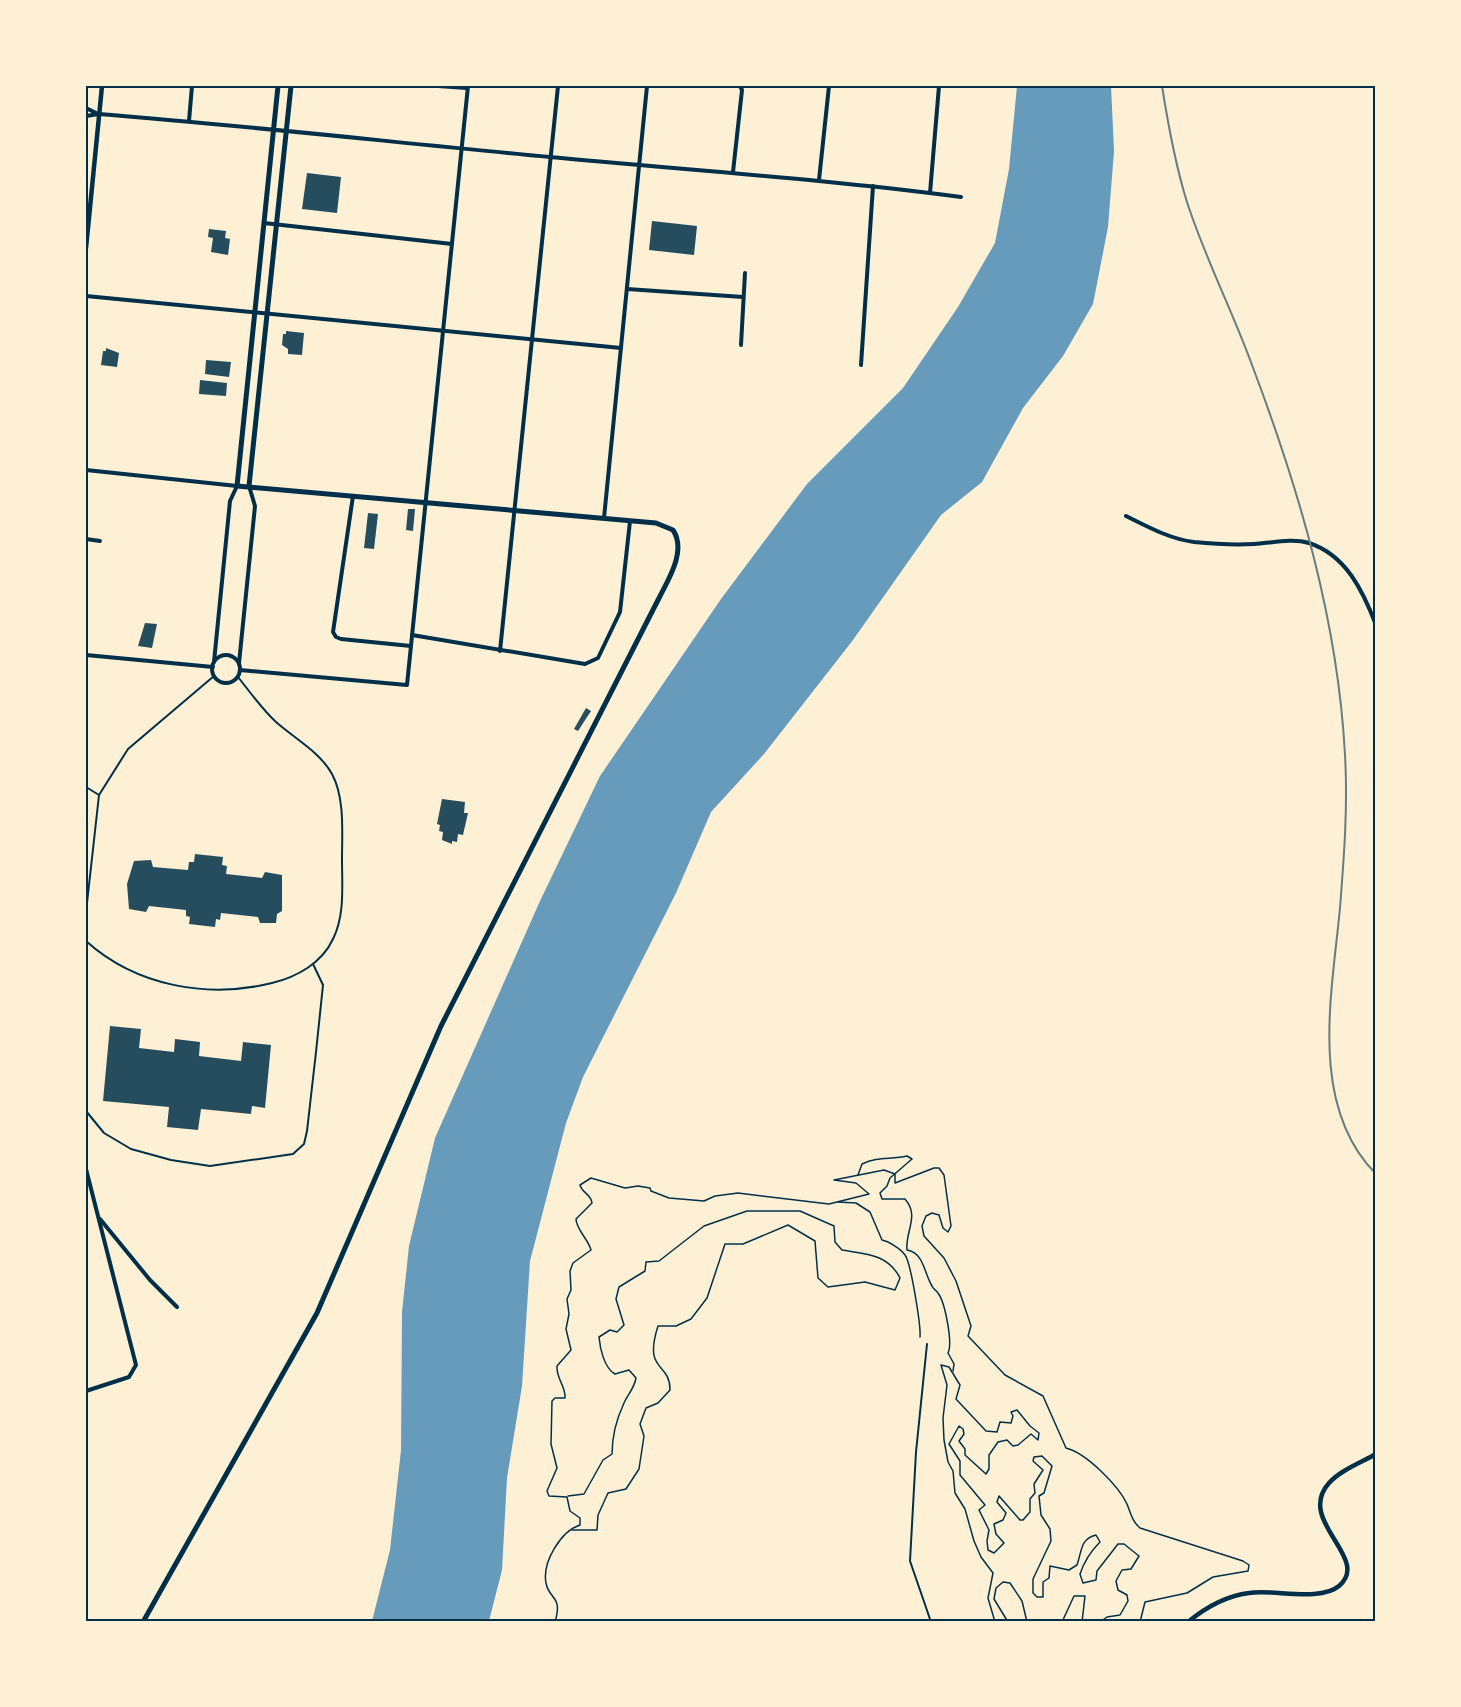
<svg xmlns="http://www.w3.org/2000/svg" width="1461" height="1707" font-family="'Archivo Narrow',sans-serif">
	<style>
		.water { fill: #669bbc }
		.building { fill: #264d5e }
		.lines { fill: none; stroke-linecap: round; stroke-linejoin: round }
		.path { stroke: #003049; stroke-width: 1.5 }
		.service { stroke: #003049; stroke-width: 2 }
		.minor { stroke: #003049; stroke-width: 4 }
		.tertiary { stroke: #003049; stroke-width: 4.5 }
		.secondary { stroke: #003049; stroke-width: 5 }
		.rail { stroke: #657d81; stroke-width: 2 }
		.neatline { fill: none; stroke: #003049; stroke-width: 2 }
	</style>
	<rect width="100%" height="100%" fill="#fdf0d5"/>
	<path class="water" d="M1017 86H1111L1114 151 1108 227 1093 304 1063 356 1023 408 982 482 941 515 853 640 764 754 711 812 676 893 583 1077 566 1123 530 1261 522 1386 507 1478 502 1570 489 1621H372L390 1550 401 1450 402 1312 409 1246 435 1138 540 901 600 776 721 599 807 484 903 388 958 307 995 243 1009 169Z"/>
	<g class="building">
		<path d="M307 173 341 177 337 213 302 209Z"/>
		<path d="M652 221 697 226 694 255 649 250Z"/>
		<path d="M209 229 226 231 225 238 230 239 228 255 211 252 213 238 208 237Z"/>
		<path d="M286 331 304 333 302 355 288 354V349L282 345 283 334H286Z"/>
		<path d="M106 348 119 353 117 367 101 365 103 351H106Z"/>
		<path d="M206 360 231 362 229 377 205 374Z"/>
		<path d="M200 380 227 383 226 396 199 394Z"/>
		<path d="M408 509H415L413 531 406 530Z"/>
		<path d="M368 513 378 514 374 549 364 548Z"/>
		<path d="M145 623 157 624 152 648 138 646Z"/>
		<path d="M586 708 591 711 578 731 574 729Z"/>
		<path d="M442 799 465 802 464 813H468L463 835 458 834 457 842 452 841V844L442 840 443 832 439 831 440 825 437 824Z"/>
		<path d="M195 854 223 857 222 865 227 866 226 874 262 878 265 872 282 875V911L277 914 276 923H260L258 917 221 913 220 920 216 919 215 927 189 924 190 917 186 916V910L149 906 146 912 129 909 127 884 134 861 151 860 153 867 188 870 189 862H194Z"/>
		<path d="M110 1026 141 1029 139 1048 174 1052 175 1039 200 1042 199 1056 241 1061 243 1042 271 1045 265 1108 252 1106 251 1114 201 1109 198 1130 167 1127 169 1107 103 1101Z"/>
	</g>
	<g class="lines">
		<g class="path">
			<path d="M858 1175 862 1164C878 1156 891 1160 907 1156L912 1159 890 1178 887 1186 880 1193 882 1199H905C920 1216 905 1231 907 1250 924 1253 924 1273 932 1286 933 1289 936 1290 938 1293 945 1302 953 1343 948 1353L954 1364 953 1371"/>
			<path d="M838 1202 856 1203 870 1212 882 1240C888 1241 901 1249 905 1255 911 1263 921 1326 920 1337"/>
			<path d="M568 1496 584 1494 603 1460 612 1454C612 1437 617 1418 624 1403 628 1394 634 1389 636 1378L629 1370 615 1374C604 1368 600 1348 599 1337L610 1330 617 1332 624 1325 616 1299 619 1287 645 1271 646 1262 659 1261 704 1226 747 1211H800L834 1226 835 1242 842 1250C866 1254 888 1254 900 1278L895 1290 865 1282 828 1287 818 1278 815 1241 788 1225 743 1244H725L707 1298 691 1319 676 1326H658C643 1373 670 1361 670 1390L658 1403 646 1408 640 1424 644 1436 639 1469 626 1489 608 1493 598 1515 597 1530H572"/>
			<path d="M555 1622C563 1595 549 1600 546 1583 542 1562 561 1531 580 1525V1518L570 1511 567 1497 549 1496 547 1491 557 1468 551 1444 552 1401 555 1398H565C566 1386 556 1379 557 1366L571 1350 566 1329 569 1314 567 1299 571 1290 570 1271 573 1263 591 1250C588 1239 576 1229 576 1219L592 1203C591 1194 582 1193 580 1185L591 1178 625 1188 638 1186 650 1188 651 1191 669 1198 704 1201 715 1196 738 1193 829 1204 869 1194 856 1183 834 1180 884 1170 895 1174V1183L934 1168H939L944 1175 951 1226 948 1232 943 1228 939 1215 932 1213 926 1216 922 1226 924 1236 944 1258 956 1281 971 1326 968 1336 1005 1375 1043 1396 1066 1448C1086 1453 1118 1485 1127 1504 1131 1514 1132 1521 1140 1528L1243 1561 1249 1565 1248 1571 1213 1577 1187 1593 1145 1602 1140 1622"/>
			<path d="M995 1622 988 1598 993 1573 981 1557 974 1541 965 1509 955 1493 953 1471 948 1462 944 1440 943 1418 947 1385 941 1365 949 1367 960 1385 956 1399 986 1431 997 1432 1000 1422 1011 1423 1013 1416 1011 1412 1017 1410 1030 1426 1039 1433 1038 1440 1031 1434 1018 1445 1013 1446 1007 1440 998 1442 989 1455V1469L986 1474 965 1455V1449L959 1441 964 1434 963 1429 959 1426 949 1444 960 1461V1475L985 1505 979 1510 989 1530 987 1541 988 1550 994 1553 1004 1543 996 1534 994 1524 1003 1520 1006 1513 997 1502 999 1496 1020 1520H1023L1030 1512V1499L1035 1493 1034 1484 1043 1470 1033 1461 1034 1457 1042 1456 1052 1466 1044 1493 1039 1496 1041 1515 1050 1529 1051 1541 1033 1579V1593L1037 1597H1043V1582L1049 1578 1050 1566 1069 1570 1077 1565C1082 1551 1080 1539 1096 1535L1100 1542C1091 1551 1084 1562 1080 1574L1083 1583 1096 1580 1097 1571 1118 1544H1124L1139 1556 1131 1569 1122 1570 1116 1581 1118 1590 1127 1595 1128 1601 1120 1615 1107 1617 1100 1622"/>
			<path d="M1008 1622 994 1599 996 1588 1003 1582 1010 1583 1022 1601 1027 1622"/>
			<path d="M1062 1622 1074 1596H1085L1082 1622"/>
		</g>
		<g class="service">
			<path d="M86 787 99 795"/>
			<path d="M86 912 99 795 128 749 214 676"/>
			<path d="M86 941C136 986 207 999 272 983 297 977 322 963 333 939 345 915 342 886 342 859 342 833 345 798 332 774 320 752 294 738 276 722 262 709 250 692 238 677"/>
			<path d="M86 1111 104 1133 131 1149 171 1160 210 1166 293 1154 304 1144 307 1131 316 1052 323 985 313 964"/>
			<path d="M927 1344 916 1452 910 1561 931 1622"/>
		</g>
		<g class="minor">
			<path d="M438 86 467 88"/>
			<path d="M86 108 98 114"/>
			<path d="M86 116 99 114C250 126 400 143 550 157 687 170 824 179 961 197"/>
			<path d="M189 121 192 86"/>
			<path d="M733 172 742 90 740 86"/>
			<path d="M819 180 829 86"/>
			<path d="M930 193 939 86"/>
			<path d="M264 223 452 244"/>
			<path d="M627 289 743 297"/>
			<path d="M86 296 621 348"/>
			<path d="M741 345 745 273"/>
			<path d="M861 365 873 186"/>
			<path d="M86 470 237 486 230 501 214 662"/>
			<path d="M353 496 333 632 336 637 341 639 411 646"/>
			<path d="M1126 516C1148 527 1170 539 1194 542 1214 544 1234 545 1254 544 1271 543 1292 538 1309 543 1346 555 1363 591 1376 625"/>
			<path d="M604 518 647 86"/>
			<path d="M86 539 100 541"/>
			<path d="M412 635 585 664 598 658 620 612 630 521"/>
			<path d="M500 651 558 86"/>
			<path d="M86 655 213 667"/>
			<circle cx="226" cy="669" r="14"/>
			<path d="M239 663 255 506 249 486"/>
			<path d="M240 670 407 685 468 86"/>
			<path d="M86 1169 136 1365 129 1377 86 1391"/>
			<path d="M100 1219 150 1280 177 1307"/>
		</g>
		<g class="tertiary">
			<path d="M86 248 102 86"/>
			<path d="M1188 1622C1206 1607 1226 1596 1249 1593 1273 1589 1320 1602 1339 1586 1372 1558 1295 1521 1329 1483 1341 1470 1360 1463 1376 1454"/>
		</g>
		<g class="secondary">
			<path d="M249 486 291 86"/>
			<path d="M143 1622 317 1313 441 1026 658 600C668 580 687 551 673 530L656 523 237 486 278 86"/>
		</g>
		<path class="rail" d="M1162 86C1168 124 1175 164 1187 202 1205 258 1232 310 1252 365 1299 489 1338 621 1345 755 1348 806 1344 857 1340 908 1332 994 1308 1105 1376 1174"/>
	</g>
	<rect width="1461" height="1707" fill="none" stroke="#fdf0d5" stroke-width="174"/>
	<rect x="87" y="87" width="1287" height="1533" class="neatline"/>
</svg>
